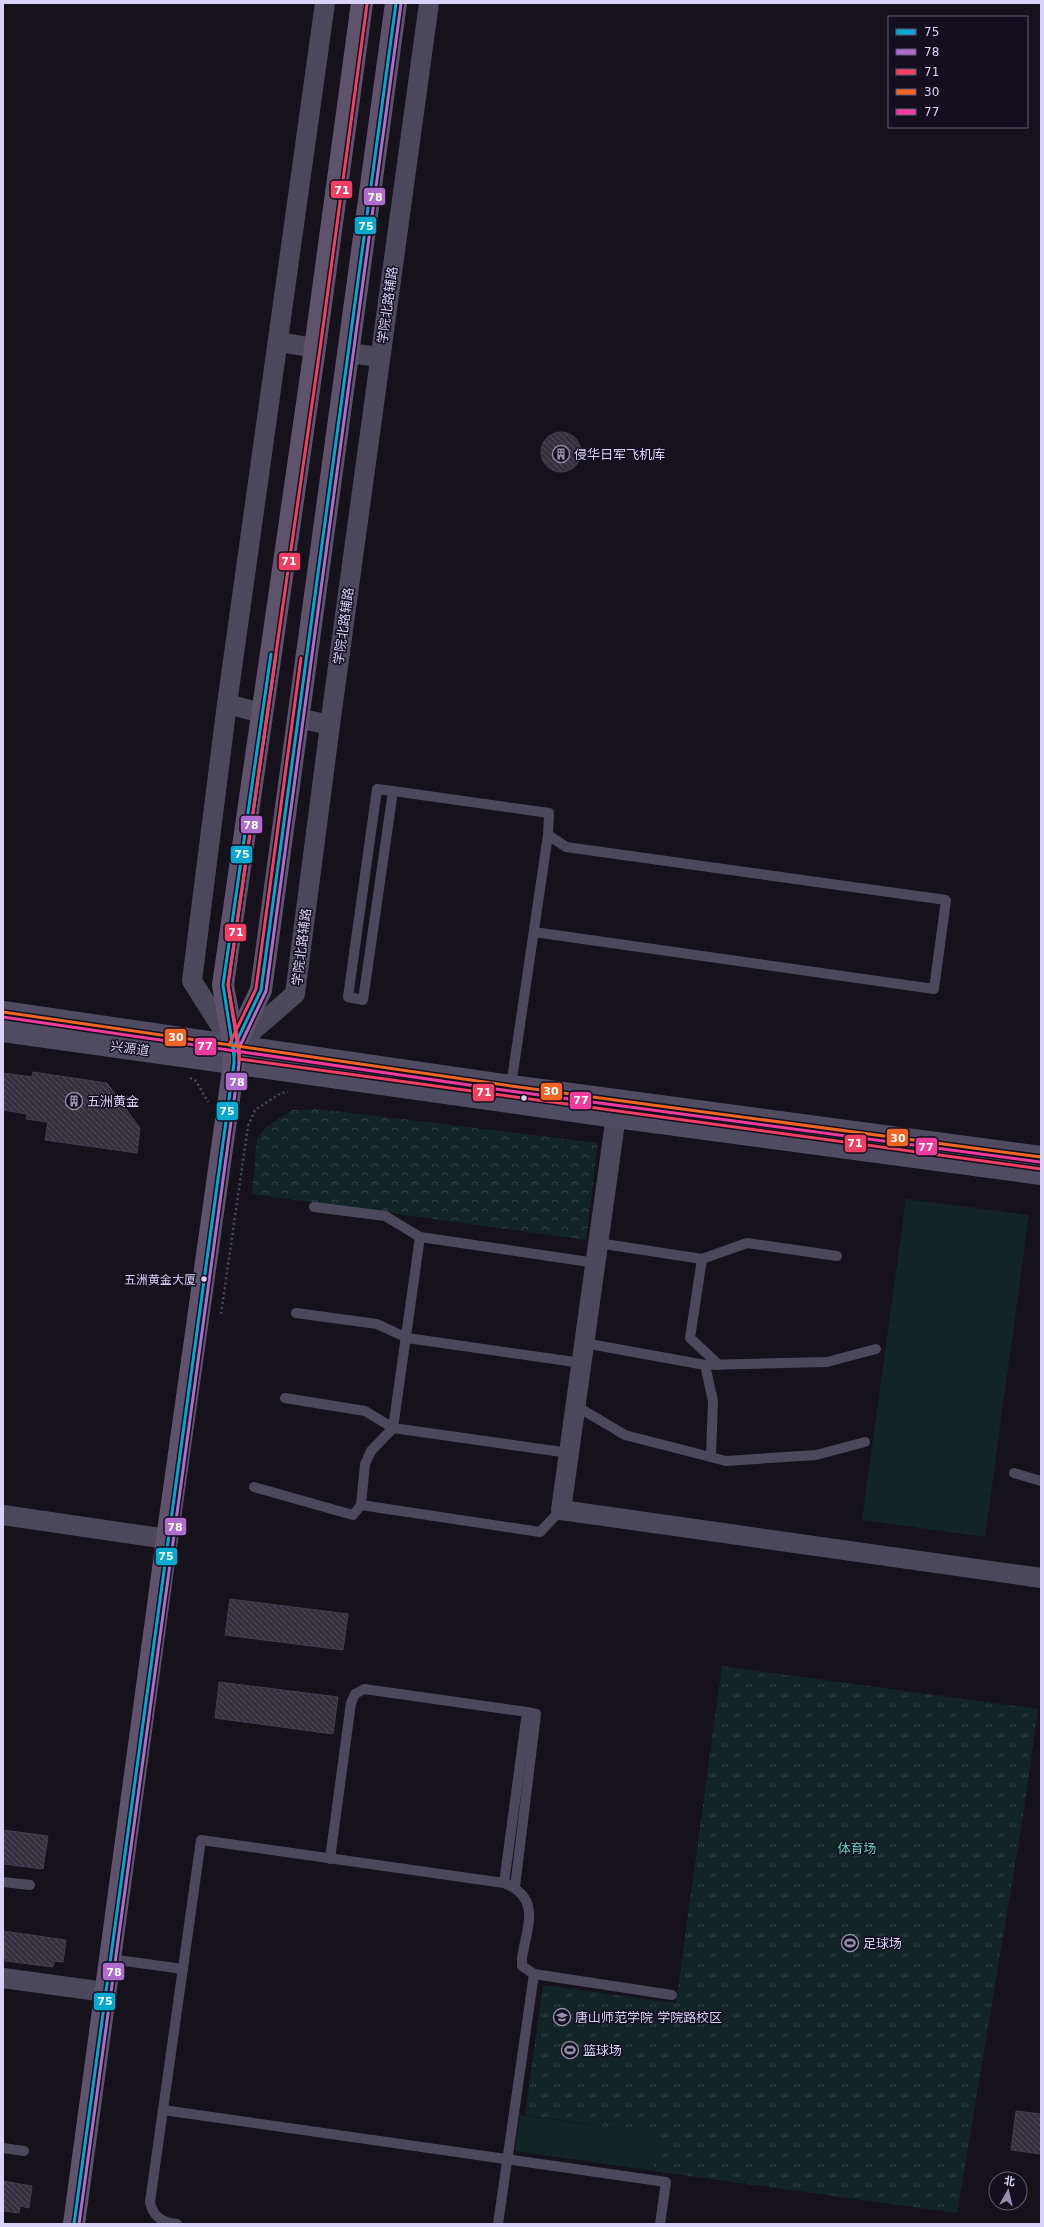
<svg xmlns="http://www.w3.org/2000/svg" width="1044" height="2227" font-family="'DejaVu Sans','Noto Sans SC',sans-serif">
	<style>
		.green { fill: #132426 }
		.forest { fill: url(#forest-crowns) }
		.park { fill: url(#park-tufts) }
		.building { fill: url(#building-back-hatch); stroke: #423e4e }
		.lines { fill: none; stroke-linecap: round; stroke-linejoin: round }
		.path { stroke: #474e5a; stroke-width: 2.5; stroke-dasharray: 2 3; stroke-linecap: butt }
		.lane { stroke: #4b485b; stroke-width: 10 }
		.street { stroke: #4b485b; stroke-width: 20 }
		.secondary { stroke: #4f4c62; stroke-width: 22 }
		.primary { stroke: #5f536c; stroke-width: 22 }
		.bus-1-casing { stroke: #130f1f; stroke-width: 6 }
		.bus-2-casing { stroke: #130f1f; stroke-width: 6 }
		.bus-3-casing { stroke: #130f1f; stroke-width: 6 }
		.bus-4-casing { stroke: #130f1f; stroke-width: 6 }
		.bus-5-casing { stroke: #130f1f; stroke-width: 6 }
		.bus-1 { stroke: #00a9ce; stroke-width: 3 }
		.bus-2 { stroke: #b06ccc; stroke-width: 3 }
		.bus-3 { stroke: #f24062; stroke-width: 3 }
		.bus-4 { stroke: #f26522; stroke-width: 3 }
		.bus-5 { stroke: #f13a9d; stroke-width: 3 }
		.bus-dot { fill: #dad3f9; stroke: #130f1f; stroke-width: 1.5 }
		.labels { text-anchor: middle; stroke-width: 3; stroke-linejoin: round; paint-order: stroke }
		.bus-label { font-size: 12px; fill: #dad3f9; stroke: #130f1f; text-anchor: end }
		.street-label { font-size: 13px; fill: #dad3f9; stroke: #130f1f }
		.poi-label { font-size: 13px; fill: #dad3f9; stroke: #130f1f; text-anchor: start }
		.park-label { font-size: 13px; fill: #68cfbf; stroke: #130f1f }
		.line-badge { stroke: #130f1f; stroke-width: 1.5 }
		.badge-label { font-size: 11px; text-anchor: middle; font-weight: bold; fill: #fff }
	</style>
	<defs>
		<pattern id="forest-crowns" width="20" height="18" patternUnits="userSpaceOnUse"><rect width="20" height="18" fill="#132426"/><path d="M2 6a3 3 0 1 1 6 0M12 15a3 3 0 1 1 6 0" fill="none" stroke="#354346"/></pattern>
		<pattern id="park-tufts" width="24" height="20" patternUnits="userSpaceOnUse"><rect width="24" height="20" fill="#132426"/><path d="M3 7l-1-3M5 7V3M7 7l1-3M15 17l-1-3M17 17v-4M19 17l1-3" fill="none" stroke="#354346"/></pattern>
		<pattern id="building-back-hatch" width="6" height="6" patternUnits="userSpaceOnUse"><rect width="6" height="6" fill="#34303e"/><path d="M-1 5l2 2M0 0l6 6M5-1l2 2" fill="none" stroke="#514d5b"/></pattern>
	</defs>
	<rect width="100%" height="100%" fill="#15121c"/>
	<g class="green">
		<path d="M906 1199 1029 1215 985 1537 862 1520Z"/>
		<path d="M520 2115 658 2134 653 2171 515 2151Z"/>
	</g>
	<path class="forest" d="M319 1109 598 1143 586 1240 252 1194 257 1139 266 1127 292 1110Z"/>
	<path class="park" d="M722 1666 1038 1709 1024 1810 957 2213 653 2171 657 2134 525 2115 543 1985 676 2003Z"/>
	<g class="building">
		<circle cx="561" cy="452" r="20"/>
		<path d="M33 1072 107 1083 140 1128 137 1153 45 1140 48 1122 26 1119 27 1114 3 1110V1073L32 1077Z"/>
		<path d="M230 1599 348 1614 343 1650 225 1635Z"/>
		<path d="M219 1682 338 1697 333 1734 215 1718Z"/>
		<path d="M3 1830 48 1836 43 1869 3 1864Z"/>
		<path d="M3 1931 66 1940 63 1962 54 1961 53 1967 5 1961Z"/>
		<path d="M1016 2111 1041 2114V2154L1011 2150Z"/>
		<path d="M3 2181 32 2186 29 2208 20 2206 19 2213 3 2211Z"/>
	</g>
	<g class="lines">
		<g class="path">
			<path d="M190 1078 196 1081 208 1102"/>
			<path d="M221 1314 248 1126 255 1110 281 1093 288 1092"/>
		</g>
		<g class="lane">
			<path d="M393 791 363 1000 348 997 377 789 393 791 549 813 548 835 566 847 946 900 934 989 534 932"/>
			<path d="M511 1086 548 835"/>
			<path d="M314 1207 385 1216 420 1237 596 1263"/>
			<path d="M598 1243 702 1259 747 1243 837 1256"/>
			<path d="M702 1259 690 1338 719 1365"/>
			<path d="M296 1313 377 1324 407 1338 582 1363"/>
			<path d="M584 1343 705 1365 827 1362 876 1349"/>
			<path d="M705 1365 713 1401 711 1456"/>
			<path d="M285 1398 365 1411 393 1428 569 1453"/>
			<path d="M576 1406 625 1435 726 1461 816 1455 865 1442"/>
			<path d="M1014 1473 1041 1481"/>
			<path d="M254 1487 353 1515 361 1505 365 1464 371 1451 393 1428 420 1237"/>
			<path d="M361 1505 540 1532 561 1510"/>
			<path d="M330 1859 351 1703 355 1694 364 1689 527 1712 504 1883"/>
			<path d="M3 1882 30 1885"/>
			<path d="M515 1887 536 1714 527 1712"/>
			<path d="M110 1959 183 1969"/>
			<path d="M163 2110 666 2182 660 2224"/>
			<path d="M3 2148 24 2151"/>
			<path d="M177 2224C162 2222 153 2217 150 2202L201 1840 504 1883C542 1898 527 1926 522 1958V1966L534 1974 672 1995"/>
			<path d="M498 2224 534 1974"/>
		</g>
		<g class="street">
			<path d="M325 3 227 704 192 981 234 1047 295 994 330 725 429 3"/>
			<path d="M279 342 315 348"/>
			<path d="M348 353 380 357"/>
			<path d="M227 704 262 713"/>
			<path d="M298 718 330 725"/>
			<path d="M618 1101 561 1510 1041 1578"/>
			<path d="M3 1515 167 1539"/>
			<path d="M3 1978 105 1992"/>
		</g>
		<g class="secondary">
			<path d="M3 1012 511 1086 1041 1157"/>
			<path d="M3 1031 616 1117 1041 1174"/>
		</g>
		<g class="primary">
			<path d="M234 1047 261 990 396 3"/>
			<path d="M74 2224 167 1539 234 1063V1047L223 985 315 348 362 3"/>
		</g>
		<g class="bus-1-casing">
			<g id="bus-1">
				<path d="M234 1055 223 985 271 654"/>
				<path d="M74 2224 234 1063V1047L261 990 396 3"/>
			</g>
		</g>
		<g class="bus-2-casing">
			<g id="bus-2">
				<path d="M239 1054 228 985 276 655"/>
				<path d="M79 2224 239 1064V1048L266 991 401 4"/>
			</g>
		</g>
		<g class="bus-3-casing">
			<g id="bus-3">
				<path d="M367 4 320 349 228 985 239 1046V1059L1041 1169"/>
				<path d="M229 1045 256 989 301 658"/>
			</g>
		</g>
		<g class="bus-4-casing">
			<path id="bus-4" d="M3 1012 511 1086 1041 1157"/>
		</g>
		<g class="bus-5-casing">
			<path id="bus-5" d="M3 1017 510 1091 1040 1162"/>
		</g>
		<use href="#bus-1" class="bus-1"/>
		<use href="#bus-2" class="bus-2"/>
		<use href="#bus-3" class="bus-3"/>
		<use href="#bus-4" class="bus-4"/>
		<use href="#bus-5" class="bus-5"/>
	</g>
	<defs>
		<g id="building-ring" transform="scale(0.9)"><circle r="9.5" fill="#130f1f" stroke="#958fac" stroke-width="1.5"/><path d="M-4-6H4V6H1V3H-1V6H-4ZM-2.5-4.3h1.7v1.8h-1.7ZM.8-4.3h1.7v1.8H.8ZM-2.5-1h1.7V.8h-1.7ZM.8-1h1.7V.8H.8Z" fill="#958fac"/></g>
		<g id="stadium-ring" transform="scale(0.9)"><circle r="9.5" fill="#130f1f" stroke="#958fac" stroke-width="1.5"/><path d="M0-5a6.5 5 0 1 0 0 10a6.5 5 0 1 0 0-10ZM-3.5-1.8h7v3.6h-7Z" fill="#958fac"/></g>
		<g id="university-ring" transform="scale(0.9)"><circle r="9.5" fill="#130f1f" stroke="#958fac" stroke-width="1.5"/><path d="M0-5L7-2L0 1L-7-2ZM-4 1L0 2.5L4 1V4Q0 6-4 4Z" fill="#958fac"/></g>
	</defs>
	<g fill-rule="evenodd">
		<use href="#building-ring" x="561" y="454"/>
		<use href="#building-ring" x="74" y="1101"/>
		<use href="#stadium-ring" x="850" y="1943"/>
		<use href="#university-ring" x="562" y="2017"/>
		<use href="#stadium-ring" x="570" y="2050"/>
	</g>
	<g class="bus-dot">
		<circle cx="524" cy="1098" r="3.5"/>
		<circle cx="204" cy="1279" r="3.5"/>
	</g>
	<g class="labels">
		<g class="bus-label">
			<text x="196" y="1284">五洲黄金大厦</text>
		</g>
		<g class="street-label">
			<text transform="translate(387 305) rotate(-82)" y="5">学院北路辅路</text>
			<text transform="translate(343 626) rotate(-82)" y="5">学院北路辅路</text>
			<text transform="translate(301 947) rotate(-83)" y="5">学院北路辅路</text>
			<text transform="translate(130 1048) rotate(8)" y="5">兴源道</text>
		</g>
		<g class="poi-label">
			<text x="574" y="459">侵华日军飞机库</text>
			<text x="87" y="1106">五洲黄金</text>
			<text x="863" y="1948">足球场</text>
			<text x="575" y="2022">唐山师范学院 学院路校区</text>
			<text x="583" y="2055">篮球场</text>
		</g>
		<g class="park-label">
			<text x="857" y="1853">体育场</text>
		</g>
	</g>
	<g class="line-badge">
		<rect x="330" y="180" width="23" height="19" rx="4" fill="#f24062"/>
		<rect x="363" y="187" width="23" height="19" rx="4" fill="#b06ccc"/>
		<rect x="354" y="216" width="23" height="19" rx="4" fill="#00a9ce"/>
		<rect x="278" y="552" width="23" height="19" rx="4" fill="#f24062"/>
		<rect x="240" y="815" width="23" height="19" rx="4" fill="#b06ccc"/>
		<rect x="230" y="845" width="23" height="19" rx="4" fill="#00a9ce"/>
		<rect x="224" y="923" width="23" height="19" rx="4" fill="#f24062"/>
		<rect x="164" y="1028" width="23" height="19" rx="4" fill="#f26522"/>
		<rect x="194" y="1037" width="23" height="19" rx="4" fill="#f13a9d"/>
		<rect x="225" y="1072" width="23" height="19" rx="4" fill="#b06ccc"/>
		<rect x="540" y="1082" width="23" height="19" rx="4" fill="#f26522"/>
		<rect x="472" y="1083" width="23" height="19" rx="4" fill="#f24062"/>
		<rect x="569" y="1091" width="23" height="19" rx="4" fill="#f13a9d"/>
		<rect x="216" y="1101" width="23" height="20" rx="4" fill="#00a9ce"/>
		<rect x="886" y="1128" width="23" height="19" rx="4" fill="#f26522"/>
		<rect x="844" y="1134" width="23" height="19" rx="4" fill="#f24062"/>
		<rect x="915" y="1137" width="23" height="19" rx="4" fill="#f13a9d"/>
		<rect x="164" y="1517" width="23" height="19" rx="4" fill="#b06ccc"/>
		<rect x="155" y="1547" width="23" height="19" rx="4" fill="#00a9ce"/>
		<rect x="102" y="1962" width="23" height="19" rx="4" fill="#b06ccc"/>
		<rect x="93" y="1992" width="23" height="19" rx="4" fill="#00a9ce"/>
	</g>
	<g class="badge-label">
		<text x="342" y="194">71</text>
		<text x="375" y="201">78</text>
		<text x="366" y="230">75</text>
		<text x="289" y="565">71</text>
		<text x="251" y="829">78</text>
		<text x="242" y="858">75</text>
		<text x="236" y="936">71</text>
		<text x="176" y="1041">30</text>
		<text x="205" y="1050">77</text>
		<text x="237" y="1086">78</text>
		<text x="551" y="1095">30</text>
		<text x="484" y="1096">71</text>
		<text x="581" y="1104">77</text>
		<text x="227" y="1115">75</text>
		<text x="898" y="1142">30</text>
		<text x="855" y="1147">71</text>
		<text x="926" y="1151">77</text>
		<text x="175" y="1531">78</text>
		<text x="166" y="1560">75</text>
		<text x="114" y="1976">78</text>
		<text x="105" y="2005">75</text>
	</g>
	<rect width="1044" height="2227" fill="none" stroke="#dad3f9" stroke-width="8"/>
	<rect x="888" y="16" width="140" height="112" fill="#130f1f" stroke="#635d76"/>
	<rect x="896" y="29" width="20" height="6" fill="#00a9ce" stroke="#635d76"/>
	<text x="924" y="36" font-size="12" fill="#dad3f9">75</text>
	<rect x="896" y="49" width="20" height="6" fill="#b06ccc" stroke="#635d76"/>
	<text x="924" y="56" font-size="12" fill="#dad3f9">78</text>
	<rect x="896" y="69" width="20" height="6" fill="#f24062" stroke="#635d76"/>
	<text x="924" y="76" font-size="12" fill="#dad3f9">71</text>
	<rect x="896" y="89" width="20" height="6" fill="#f26522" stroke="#635d76"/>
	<text x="924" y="96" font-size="12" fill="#dad3f9">30</text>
	<rect x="896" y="109" width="20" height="6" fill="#f13a9d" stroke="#635d76"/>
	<text x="924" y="116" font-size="12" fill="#dad3f9">77</text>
	<g transform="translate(1008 2191) rotate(8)"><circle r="19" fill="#130f1f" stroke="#635d76"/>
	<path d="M0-3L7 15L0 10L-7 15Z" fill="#958fac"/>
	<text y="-6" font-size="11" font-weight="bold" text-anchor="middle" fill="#dad3f9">北</text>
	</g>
</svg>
